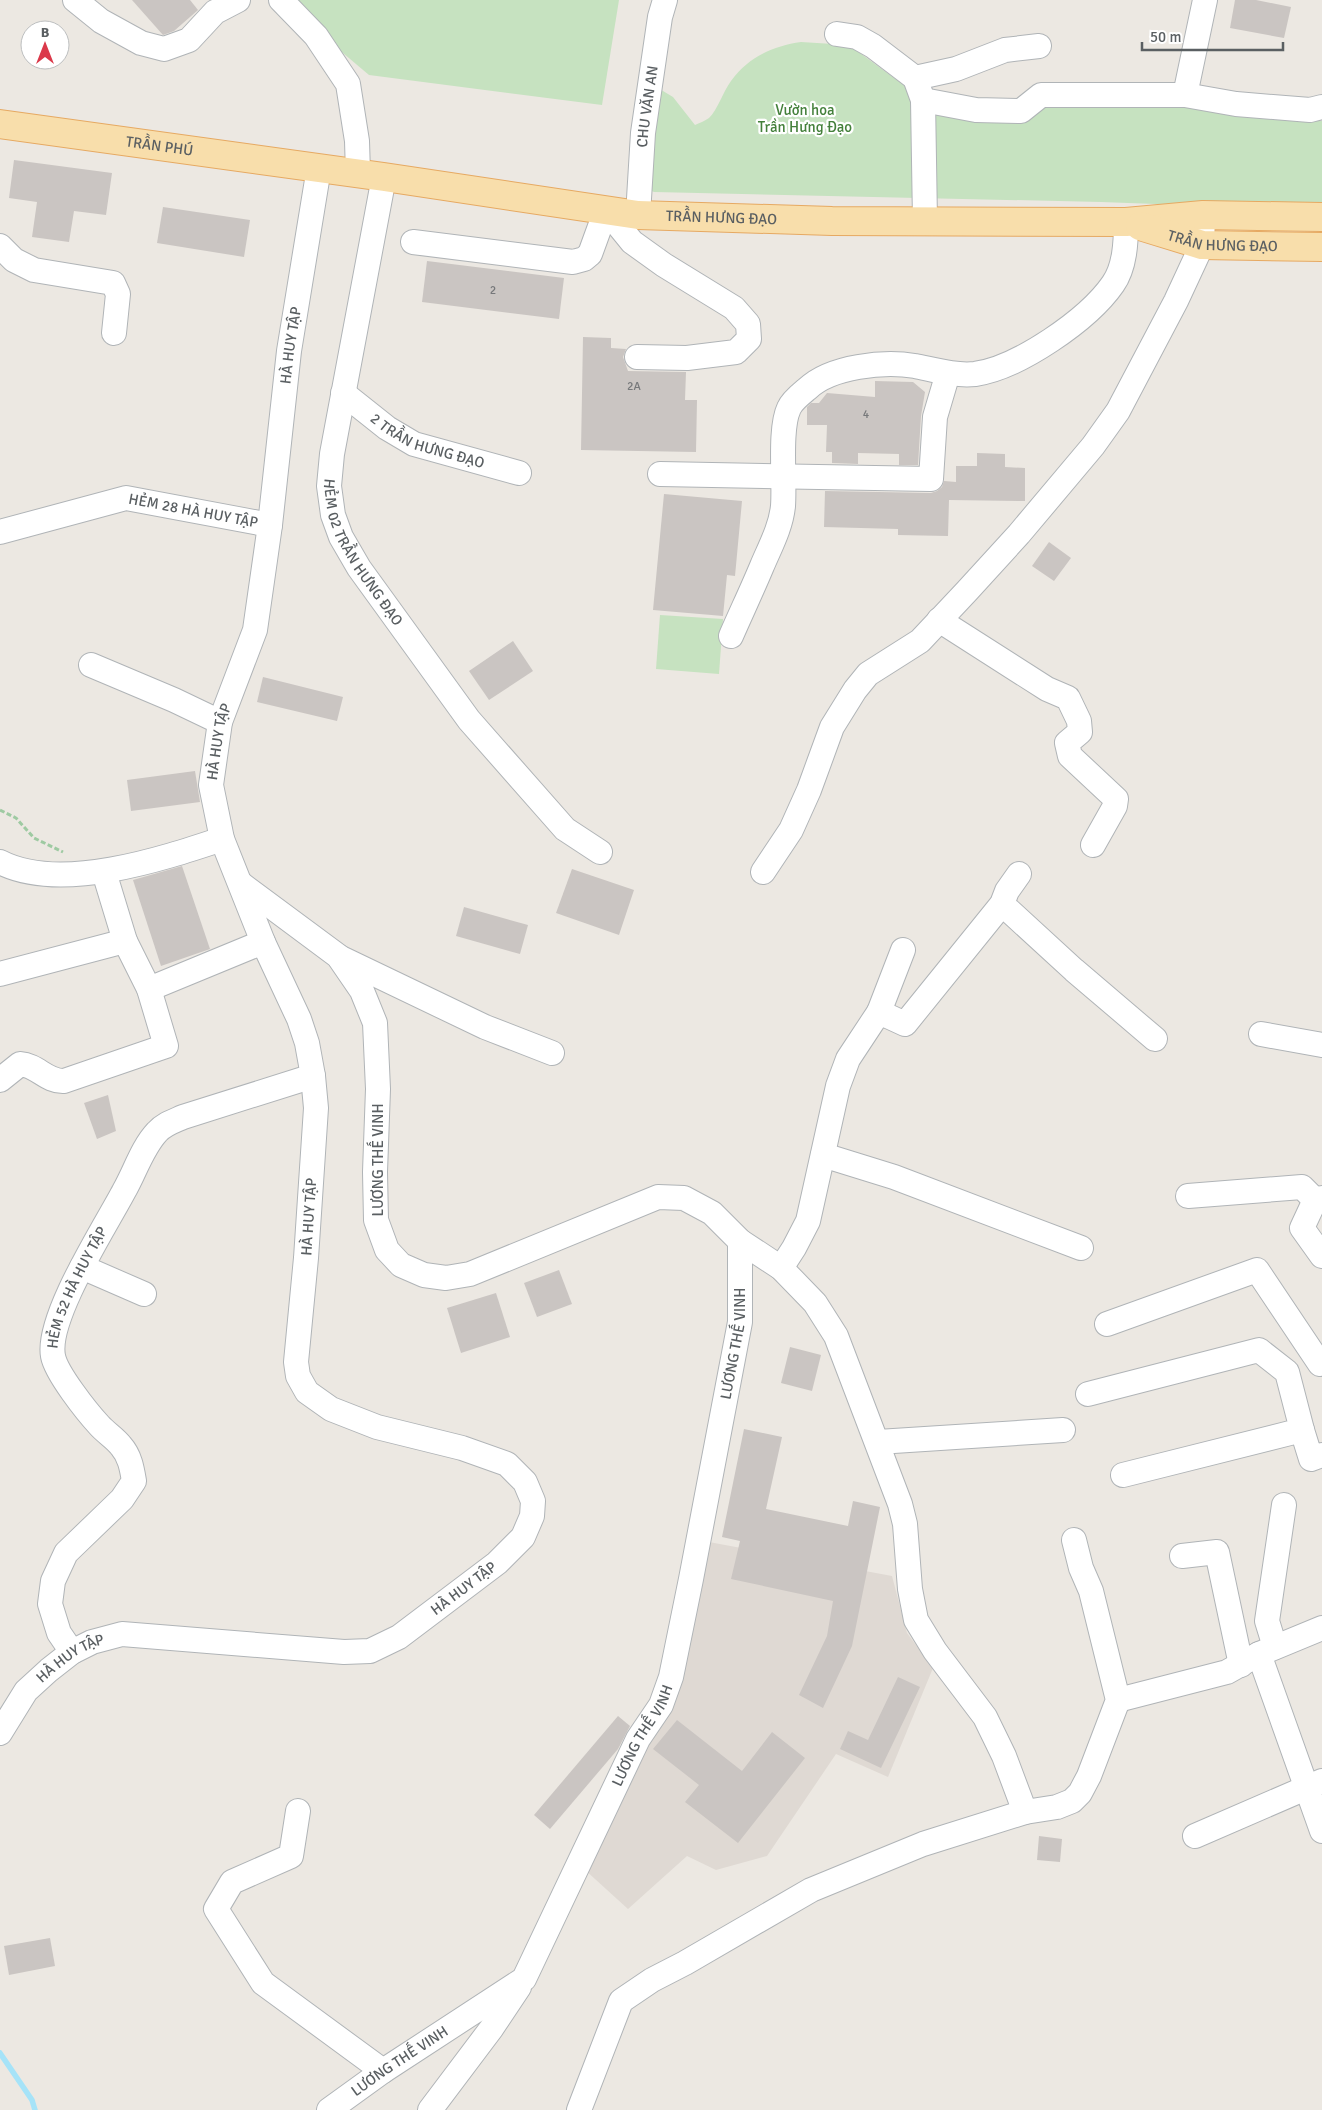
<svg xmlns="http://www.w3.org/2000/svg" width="1322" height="2110" font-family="Signika,sans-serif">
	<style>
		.education { fill: #dfd9d3 }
		.green { fill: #c6e2c0 }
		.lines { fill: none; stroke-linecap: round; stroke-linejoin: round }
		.stream { stroke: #a6e3f8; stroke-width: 5.5 }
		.building { fill: #cac5c2 }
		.minor-casing { stroke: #b0b4b7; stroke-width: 26 }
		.major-casing { stroke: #e6a962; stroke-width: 30 }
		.path { stroke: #9ecaa2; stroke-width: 3; stroke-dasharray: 5 2.5; stroke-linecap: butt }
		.minor { stroke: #fff; stroke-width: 24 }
		.major { stroke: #f8deab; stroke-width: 28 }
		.labels { text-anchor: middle; stroke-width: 4.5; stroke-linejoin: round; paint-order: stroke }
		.number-label { font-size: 12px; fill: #76787a }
		.street-label { font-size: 15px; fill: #5a5f62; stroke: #fff }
		.park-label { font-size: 15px; fill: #44803b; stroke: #fff }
	</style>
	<rect width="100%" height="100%" fill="#ece8e2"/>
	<path class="education" d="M709 1542 892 1576 907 1633 933 1668 888 1777 836 1754 767 1856 716 1870 687 1856 628 1909 584 1869 645 1741Z"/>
	<g class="green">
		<path d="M293 0H619L602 105 369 75 337 48Z"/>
		<path d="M801 42 849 45 905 86 936 113 1043 101H1182L1300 121H1322V210L1101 202 654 192 645 188 658 88 673 97 695 125C699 123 705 121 709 118 717 111 724 90 731 81 748 57 773 46 801 42Z"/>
		<path d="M660 615 723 619 719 674 656 669Z"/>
	</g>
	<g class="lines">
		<path class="stream" d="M0 2053 32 2100 35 2110"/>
	</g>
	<g class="building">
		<path d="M132 0H190L198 10 174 31 163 35Z"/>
		<path d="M1235 0H1256L1291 7 1284 38 1230 28Z"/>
		<path d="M14 160 112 173 106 215 74 211 69 242 32 237 37 202 9 198Z"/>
		<path d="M163 207 250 220 244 257 157 243Z"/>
		<path d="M427 261 564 278 559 319 422 302Z"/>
		<path d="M583 337 611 338V348L626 349 623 357 628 371 686 372 685 400H697L696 452 581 450Z"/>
		<path d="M875 381 913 382 925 392 921 416 918 465H899V454L858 453V464L832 463V452H826L827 425H807V407L811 403H819L827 393 875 397Z"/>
		<path d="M977 453 1005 454V467L1025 468V501L949 500 948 536 898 535V529L824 527 825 491 931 493 937 491 942 487 944 481 956 482V466H977Z"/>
		<path d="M664 494 742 501 735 576 727 575 723 616 653 610Z"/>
		<path d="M1049 542 1071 558 1054 581 1032 566Z"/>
		<path d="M513 641 533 671 489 700 469 671Z"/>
		<path d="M263 677 343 697 337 721 257 702Z"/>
		<path d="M195 771 200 802 131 811 127 780Z"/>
		<path d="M182 866 210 949 161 966 133 880Z"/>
		<path d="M572 869 634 890 619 935 556 913Z"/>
		<path d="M464 907 528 925 520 954 456 936Z"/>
		<path d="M108 1095 116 1131 97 1139 84 1103Z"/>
		<path d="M559 1270 572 1304 537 1317 524 1283Z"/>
		<path d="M496 1293 510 1337 461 1353 447 1308Z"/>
		<path d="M790 1347 821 1355 812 1391 781 1383Z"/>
		<path d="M744 1429 782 1437 766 1509 848 1526 853 1501 880 1507 852 1646 823 1708 799 1695 827 1636 833 1601 731 1579 740 1541 722 1537Z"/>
		<path d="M898 1677 920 1687 881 1768 840 1749 848 1731 868 1740Z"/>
		<path d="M618 1716 630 1726 618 1749 550 1829 534 1815Z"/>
		<path d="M677 1720 742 1771 772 1732 805 1758 738 1843 685 1802 699 1785 653 1749Z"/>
		<path d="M1039 1836 1062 1839 1060 1862 1037 1860Z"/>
		<path d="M50 1938 55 1966 9 1975 4 1946Z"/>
	</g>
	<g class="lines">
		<g class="minor-casing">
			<g id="minor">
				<path d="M75 0 101 21 141 43 164 49 189 40 215 12 238 0"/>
				<path d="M281 0 316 36 348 84 357 141 358 173"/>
				<path d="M837 34 857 37 873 46 915 78 923 100 925 221"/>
				<path d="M915 78 956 69 1005 50 1039 46"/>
				<path d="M1185 95 1205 0"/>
				<path d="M923 100 976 110 1021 111 1041 95H1185L1236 104 1310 110 1322 107"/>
				<path id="s1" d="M384 177 332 454 329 486 333 515 341 537 359 568 469 720 565 829 600 852"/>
				<path d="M606 210 632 242 664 265 734 308 748 324 749 339 736 352 687 358 637 357"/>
				<path id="s2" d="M638 215 643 133 660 17 665 0"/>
				<path d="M413 242 573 262 584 259 590 254 606 210"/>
				<path d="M0 246 14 260 34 270 113 283 118 294 114 333"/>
				<path id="s3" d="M343 393 387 428 414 444 519 473"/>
				<path d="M660 474 931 479 935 417 948 373"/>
				<path id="s4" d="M0 532 126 498 270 525"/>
				<path d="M939 620 1047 689 1068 698 1079 721 1080 732 1067 743 1070 756 1116 799 1115 806 1093 845"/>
				<path d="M731 636C741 613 752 590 762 566 770 547 781 527 783 506 785 480 779 429 789 408 792 401 801 394 807 389 831 366 884 361 915 366 935 370 955 376 975 374 1018 368 1088 320 1113 284 1125 267 1126 242 1126 222"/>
				<path d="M91 665 174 700 220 722"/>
				<path d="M0 862C60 893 162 859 222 839"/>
				<path d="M104 872 125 941"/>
				<path d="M763 872 791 830 809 790 832 727 855 690 868 674 920 641 967 591 1019 534 1093 446 1118 411 1176 301 1202 245 1203 215"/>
				<path d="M241 884 338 956 362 991 375 1023 378 1089 375 1172 376 1220 387 1250 401 1265 424 1275 446 1278 470 1274 658 1197 684 1198 712 1213 740 1241 781 1268 815 1303 836 1336 900 1504 905 1524 910 1589 916 1620 935 1651 985 1717 1004 1756 1025 1812"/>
				<path d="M1002 904 1074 970 1155 1039"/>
				<path d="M339 957 485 1027 552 1053"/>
				<path d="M0 974 125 941 149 989 166 1046 64 1081C47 1082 37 1065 20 1064L0 1080"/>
				<path d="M149 989 263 942"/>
				<path d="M879 1012 903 950"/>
				<path d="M1261 1034 1322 1045"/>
				<path d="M823 1155 894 1177 1081 1248"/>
				<path d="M1188 1196 1302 1187 1315 1200 1322 1198"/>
				<path d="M1315 1200 1302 1228 1322 1256"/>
				<path d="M82 1267 144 1294"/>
				<path d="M781 1268 794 1248 808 1221 838 1086 848 1059 879 1012 905 1024 1002 904 1007 891 1019 874"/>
				<path d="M1107 1324 1257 1270 1320 1364"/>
				<path d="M1088 1394 1259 1350 1287 1372 1302 1430 1123 1475"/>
				<path d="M1302 1430 1311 1459 1322 1455"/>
				<path d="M878 1442 1063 1430"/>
				<path d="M1182 1556 1217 1552 1241 1665"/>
				<path d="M1275 1647 1267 1621 1284 1505"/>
				<path id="s5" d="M72 1652 59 1633 50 1604 53 1581 66 1553 122 1499 134 1481C132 1469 130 1456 121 1446 115 1438 106 1433 99 1425 87 1412 56 1373 53 1356 46 1318 105 1227 124 1191 135 1172 142 1148 157 1132 164 1124 174 1121 183 1117L313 1076"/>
				<path d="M1259 1654 1322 1831"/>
				<path d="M1118 1700 1227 1672 1259 1654 1322 1628"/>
				<path id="s6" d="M0 1733 26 1691 49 1670 72 1652 92 1642 122 1634 344 1652 370 1651 399 1637 497 1563 523 1537 532 1516 533 1501 525 1482 507 1464 462 1448 377 1427 331 1409 307 1392 298 1376 296 1362 306 1258 316 1108 313 1076 307 1043 299 1019 263 942 222 839 211 785 220 722 255 630 270 525 289 351 319 168"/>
				<path d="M298 1811 291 1856 232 1882 216 1909 263 1983 383 2071"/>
				<path d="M1195 1836 1322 1781"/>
				<path id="s7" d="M329 2110 383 2071 524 1979 638 1739 661 1705 671 1677 691 1579 740 1322V1241"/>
				<path d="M430 2110 491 2029 519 1987"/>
				<path d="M579 2110 621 2001 652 1980 685 1963 811 1890 923 1844 1025 1812 1057 1807 1072 1801 1080 1793 1089 1776 1118 1700 1091 1591 1081 1568 1074 1540"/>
			</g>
		</g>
		<g class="major-casing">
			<g id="major">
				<path id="s8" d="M0 124 384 177 638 215 832 221 1126 222 1203 215 1322 217"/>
				<path id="s9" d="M1140 226 1202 245 1322 247"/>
			</g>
		</g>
		<path class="path" d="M0 810 16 818 34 838 63 852"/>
		<use href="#minor" class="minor"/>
		<use href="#major" class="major"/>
	</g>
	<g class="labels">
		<g class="number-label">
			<text x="493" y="294">2</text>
			<text x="634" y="390">2A</text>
			<text x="866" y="418">4</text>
		</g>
		<g class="street-label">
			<text dy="5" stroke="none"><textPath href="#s2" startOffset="109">CHU VĂN AN</textPath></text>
			<text dy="5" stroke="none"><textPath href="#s8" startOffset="161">TRẦN PHÚ</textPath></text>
			<text dy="5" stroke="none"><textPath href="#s8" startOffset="728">TRẦN HƯNG ĐẠO</textPath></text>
			<text dy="5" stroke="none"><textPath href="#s9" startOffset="85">TRẦN HƯNG ĐẠO</textPath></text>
			<text dy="5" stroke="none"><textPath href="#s6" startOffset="1980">HÀ HUY TẬP</textPath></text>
			<text dy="5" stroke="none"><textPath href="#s3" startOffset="99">2 TRẦN HƯNG ĐẠO</textPath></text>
			<text dy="5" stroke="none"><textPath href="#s4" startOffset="199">HẺM 28 HÀ HUY TẬP</textPath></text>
			<text dy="5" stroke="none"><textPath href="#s1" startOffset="389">HẺM 02 TRẦN HƯNG ĐẠO</textPath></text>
			<text dy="5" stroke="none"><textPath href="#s6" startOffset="1575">HÀ HUY TẬP</textPath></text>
			<text transform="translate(378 1160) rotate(-90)" y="5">LƯƠNG THẾ VINH</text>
			<text dy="5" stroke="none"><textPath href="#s6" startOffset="1080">HÀ HUY TẬP</textPath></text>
			<text dy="5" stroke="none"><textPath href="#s5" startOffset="432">HẺM 52 HÀ HUY TẬP</textPath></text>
			<text dy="5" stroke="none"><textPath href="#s7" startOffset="911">LƯƠNG THẾ VINH</textPath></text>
			<text dy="5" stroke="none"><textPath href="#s6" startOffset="525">HÀ HUY TẬP</textPath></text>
			<text dy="5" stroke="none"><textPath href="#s6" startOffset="105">HÀ HUY TẬP</textPath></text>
			<text dy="5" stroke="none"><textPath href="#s7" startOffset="506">LƯƠNG THẾ VINH</textPath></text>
			<text dy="5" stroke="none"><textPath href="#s7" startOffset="86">LƯƠNG THẾ VINH</textPath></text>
		</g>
		<g class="park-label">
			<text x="805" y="115">Vườn hoa<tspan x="805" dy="17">Trần Hưng Đạo</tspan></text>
		</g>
	</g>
	<g transform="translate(45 45)"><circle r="24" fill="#ffffff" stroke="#bdbfc0"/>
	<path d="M0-4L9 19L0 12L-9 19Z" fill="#db394a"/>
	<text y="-8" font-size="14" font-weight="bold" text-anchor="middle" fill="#5a5f62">B</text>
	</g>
	<path d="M1142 42v8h141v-8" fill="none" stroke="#5a5f62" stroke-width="2.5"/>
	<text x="1150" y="42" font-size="15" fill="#5a5f62" stroke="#ffffff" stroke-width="4" paint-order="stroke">50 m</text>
</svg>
